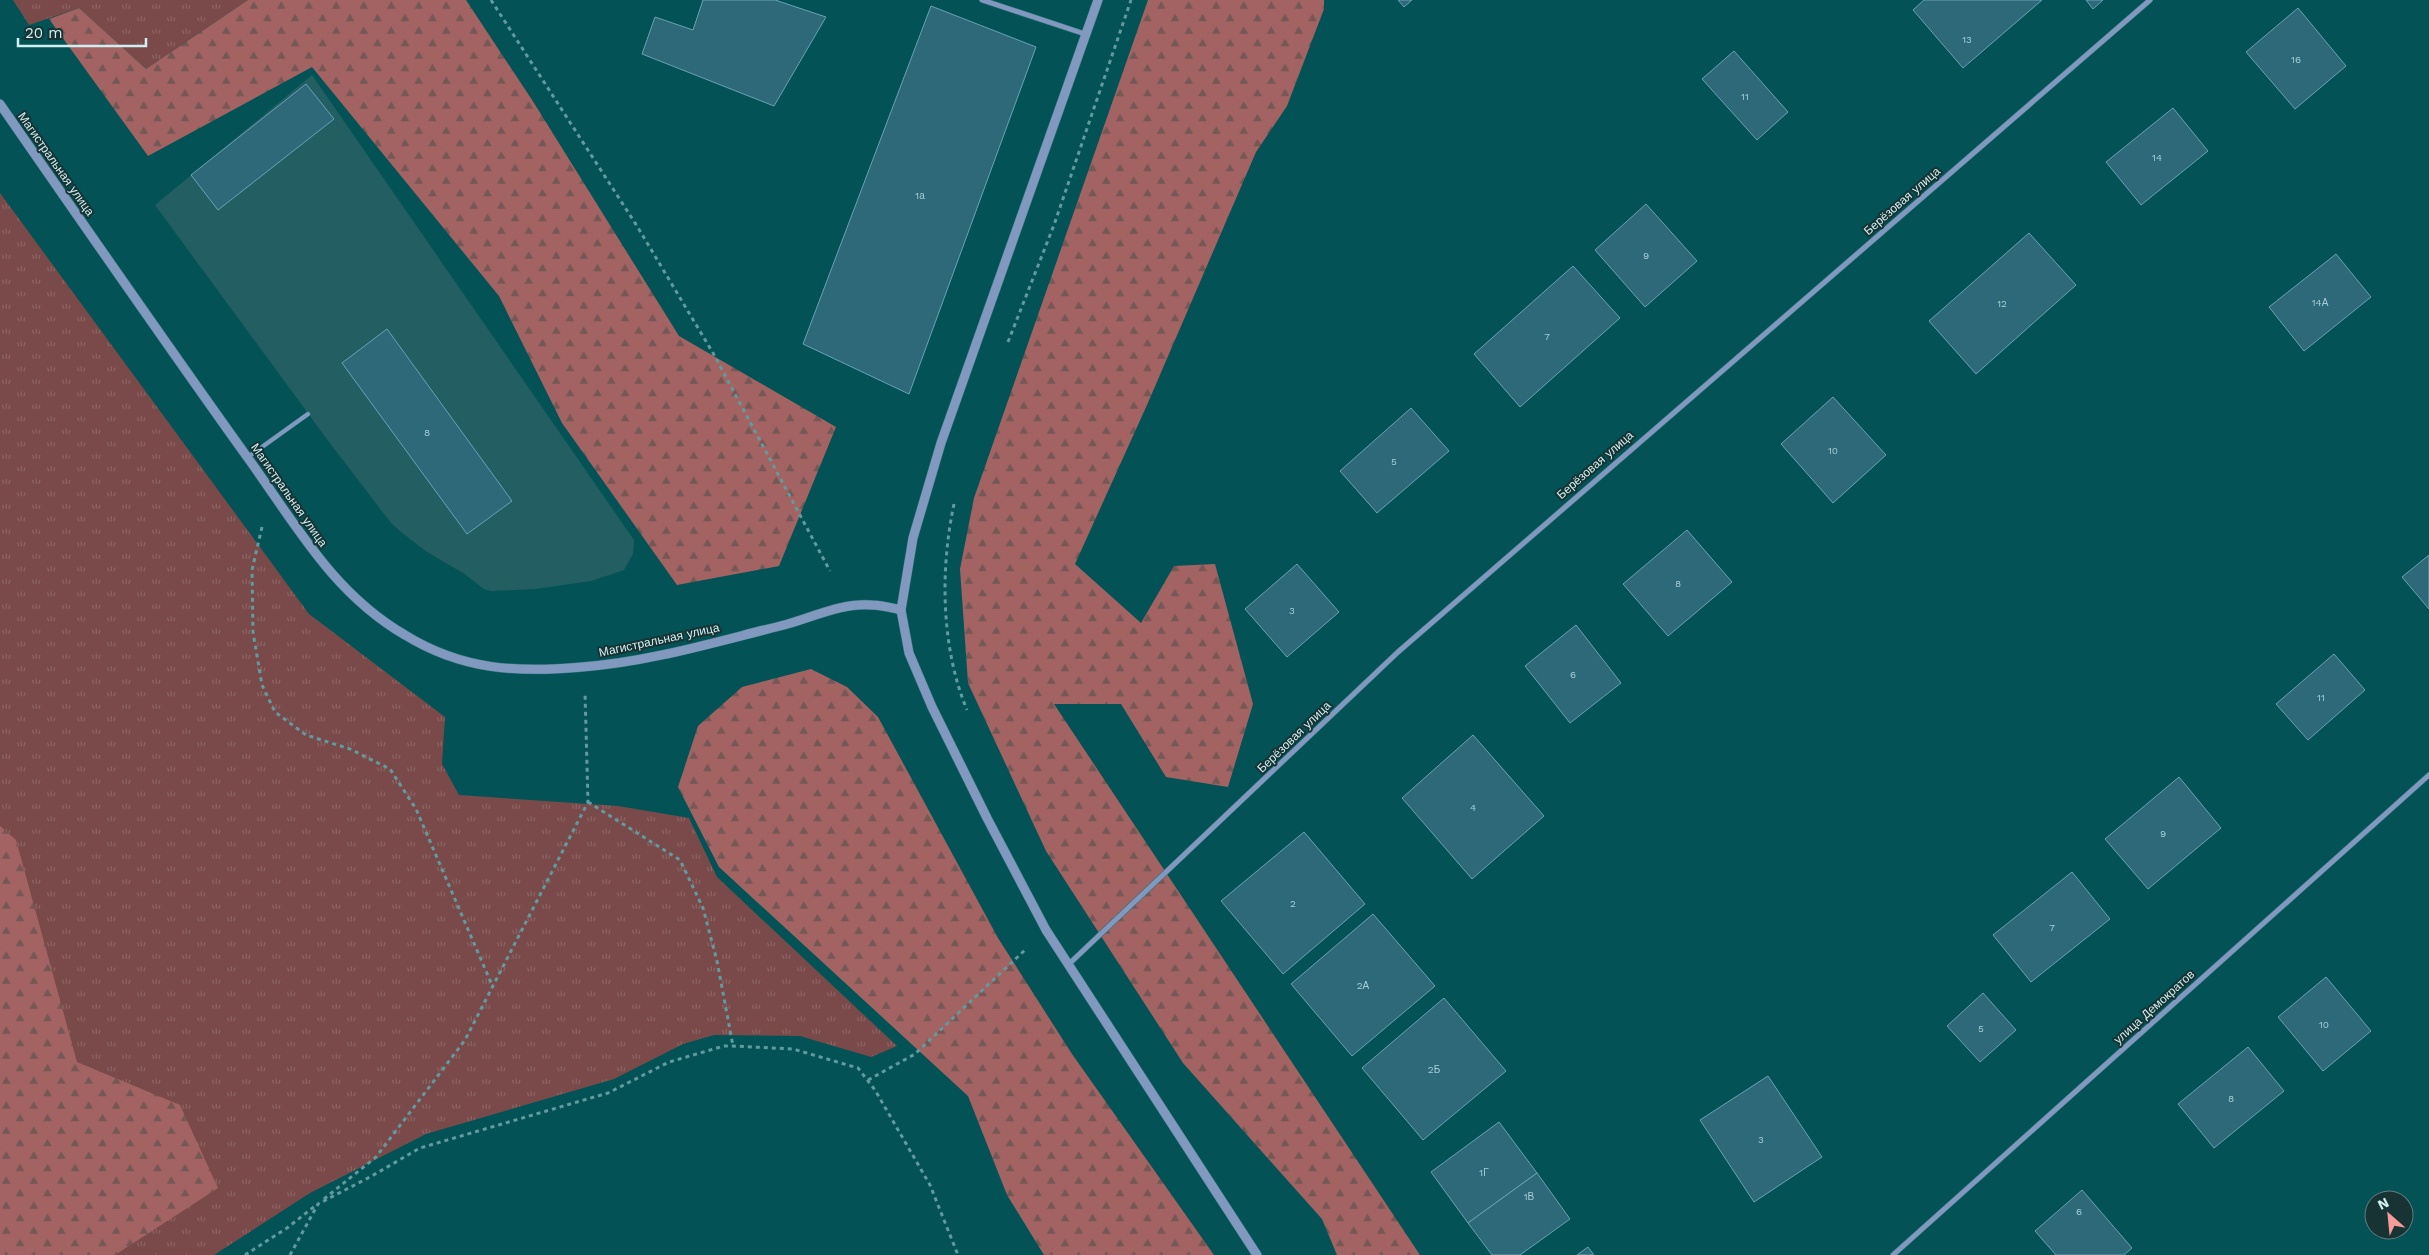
<svg xmlns="http://www.w3.org/2000/svg" width="2429" height="1255" font-family="'Work Sans',sans-serif">
	<style>
		.built { fill: #235e62 }
		.grass { fill: url(#grass-tufts) }
		.forest { fill: url(#forest-firs) }
		.building { fill: #2e697a; stroke: #69a3b6 }
		.lines { fill: none; stroke-linecap: round; stroke-linejoin: round }
		.service-casing { stroke: #2c7175; stroke-width: 5 }
		.minor-casing { stroke: #2c7175; stroke-width: 6 }
		.tertiary-casing { stroke: #2c7175; stroke-width: 10 }
		.path { stroke: #629b9e; stroke-width: 3; stroke-dasharray: 4 4; stroke-linecap: butt }
		.service { stroke: #8198bf; stroke-width: 4 }
		.minor { stroke: #8198bf; stroke-width: 5 }
		.tertiary { stroke: #8198bf; stroke-width: 9 }
		.labels { text-anchor: middle; stroke-width: 4; stroke-linejoin: round; paint-order: stroke }
		.number-label { font-size: 10px; fill: #a7ced2 }
		.street-label { font-size: 12px; fill: #cfeff0; stroke: #173334 }
	</style>
	<defs>
		<pattern id="grass-tufts" width="24" height="20" patternUnits="userSpaceOnUse" patternTransform="scale(1.25)"><rect width="24" height="20" fill="#794a49"/><path d="M3 7l-1-3M5 7V3M7 7l1-3M15 17l-1-3M17 17v-4M19 17l1-3" fill="none" stroke="#8b6464"/></pattern>
		<pattern id="forest-firs" width="22" height="20" patternUnits="userSpaceOnUse" patternTransform="scale(1.25)"><rect width="22" height="20" fill="#a26362"/><path d="M5 1l3.5 6h-7zM16 11l3.5 6h-7z" fill="#755756"/></pattern>
	</defs>
	<rect width="100%" height="100%" fill="#035256"/>
	<path class="built" d="M312 75 634 540 633 554 624 570 591 581 536 589 491 591 484 589 463 573 427 552 401 532 391 523 329 442 155 205Z"/>
	<g class="grass">
		<path d="M13 0H248L146 69 79 8 29 25Z"/>
		<path d="M0 193 309 614 445 717 442 764 459 795 618 806 689 818 717 877 897 1046 871 1057 800 1036 714 1035 683 1044 614 1079 426 1134 310 1193 214 1255H0Z"/>
	</g>
	<g class="forest">
		<path d="M248 0H466L534 103 679 336 836 427 779 566 677 585 562 423 499 296 312 67 148 156 49 19 79 8 146 69Z"/>
		<path d="M1148 0H1324V9L1287 106 1256 152 1147 405 1075 564 1141 623 1174 566 1215 564 1253 704 1228 787 1166 777 1121 704H1054L1420 1255H1337L1322 1219 1183 1063 1046 851 968 683 960 569 974 498Z"/>
		<path d="M811 669 847 687 878 717 998 938 1072 1054 1214 1255H1044L1007 1195 968 1096 719 867 678 787 698 726 742 687Z"/>
		<path d="M0 826 16 840 77 1062 180 1105 218 1188 115 1255H0Z"/>
	</g>
	<g class="building">
		<path d="M703 0H775L826 17 774 106 642 54 655 17 693 30Z"/>
		<path d="M1398 0H1412L1404 7Z"/>
		<path d="M1924 0H2042L1963 68 1913 10Z"/>
		<path d="M2086 0H2103L2093 9Z"/>
		<path d="M931 6 1036 47 909 394 803 344Z"/>
		<path d="M2298 8 2346 66 2295 109 2246 52Z"/>
		<path d="M1734 51 1788 112 1757 140 1702 79Z"/>
		<path d="M306 84 334 119 218 210 191 175Z"/>
		<path d="M2173 108 2208 151 2141 205 2106 162Z"/>
		<path d="M1646 204 1697 261 1645 307 1595 250Z"/>
		<path d="M2029 233 2076 285 1976 374 1929 321Z"/>
		<path d="M2336 254 2371 297 2304 351 2269 307Z"/>
		<path d="M1573 266 1620 318 1520 407 1474 354Z"/>
		<path d="M387 329 512 501 467 534 342 363Z"/>
		<path d="M1833 397 1886 455 1833 503 1781 444Z"/>
		<path d="M1411 408 1449 451 1377 513 1340 471Z"/>
		<path d="M1687 530 1732 582 1668 636 1623 584Z"/>
		<path d="M2429 555V609L2402 577Z"/>
		<path d="M1297 564 1339 612 1287 657 1245 609Z"/>
		<path d="M1576 625 1621 683 1570 723 1525 666Z"/>
		<path d="M2334 654 2365 690 2308 740 2276 704Z"/>
		<path d="M1473 735 1544 816 1472 879 1402 798Z"/>
		<path d="M2179 777 2221 828 2148 889 2105 839Z"/>
		<path d="M1304 832 1365 904 1283 974 1221 901Z"/>
		<path d="M2072 872 2110 919 2031 982 1993 935Z"/>
		<path d="M1373 914 1435 986 1352 1056 1291 984Z"/>
		<path d="M2326 977 2371 1031 2323 1071 2278 1017Z"/>
		<path d="M1983 993 2016 1030 1980 1062 1947 1026Z"/>
		<path d="M1444 998 1506 1071 1423 1140 1362 1068Z"/>
		<path d="M2248 1047 2284 1091 2214 1148 2178 1104Z"/>
		<path d="M1768 1076 1822 1157 1754 1202 1700 1120Z"/>
		<path d="M1499 1122 1537 1173 1468 1223 1431 1172Z"/>
		<path d="M1537 1173 1570 1219 1520 1255H1492L1468 1223Z"/>
		<path d="M2082 1190 2132 1248 2124 1255H2056L2035 1231Z"/>
		<path d="M1588 1247 1594 1255H1577Z"/>
	</g>
	<g class="lines">
		<g class="service-casing">
			<path id="service" d="M248 457 308 414"/>
		</g>
		<g class="minor-casing">
			<g id="minor">
				<path d="M982 0 1085 34"/>
				<path d="M1069 964 1398 652 2150 0"/>
				<path d="M1893 1255 2429 775"/>
			</g>
		</g>
		<g class="tertiary-casing">
			<g id="tertiary">
				<path d="M1098 0 941 443 913 538 901 610 909 653 932 707 987 818 1046 930 1257 1255"/>
				<path d="M0 104C81 221 162 338 245 454 294 521 331 592 405 635 462 670 517 673 582 667 649 662 715 642 780 626 809 619 841 602 872 605 882 605 892 608 901 610"/>
			</g>
		</g>
		<g class="path">
			<path d="M491 0 637 226 713 353 830 571"/>
			<path d="M1008 342 1054 225 1131 0"/>
			<path d="M954 504C940 569 941 648 967 710"/>
			<path d="M262 527 252 570 253 632 262 685 275 712 306 735 350 749 390 769 416 809 492 985"/>
			<path d="M588 802 680 860 703 908 717 961 733 1046"/>
			<path d="M868 1080 915 1054 1026 949"/>
			<path d="M324 1199 376 1157 465 1040 588 802 585 693"/>
			<path d="M245 1255 287 1228 315 1206"/>
			<path d="M290 1255 318 1204 370 1177 420 1148 608 1093 669 1062 724 1046H733L793 1049 858 1068 875 1090 930 1185 958 1255"/>
		</g>
		<use href="#service" class="service"/>
		<use href="#minor" class="minor"/>
		<use href="#tertiary" class="tertiary"/>
	</g>
	<g class="labels">
		<g class="number-label">
			<text x="1967" y="43">13</text>
			<text x="2296" y="63">16</text>
			<text x="1745" y="100">11</text>
			<text x="2157" y="161">14</text>
			<text x="920" y="199">1а</text>
			<text x="1646" y="259">9</text>
			<text x="2320" y="306">14А</text>
			<text x="2002" y="307">12</text>
			<text x="1547" y="340">7</text>
			<text x="427" y="436">8</text>
			<text x="1833" y="454">10</text>
			<text x="1394" y="465">5</text>
			<text x="1678" y="587">8</text>
			<text x="1292" y="614">3</text>
			<text x="1573" y="678">6</text>
			<text x="2321" y="701">11</text>
			<text x="1473" y="811">4</text>
			<text x="2163" y="837">9</text>
			<text x="1293" y="907">2</text>
			<text x="2052" y="931">7</text>
			<text x="1363" y="989">2А</text>
			<text x="2324" y="1028">10</text>
			<text x="1981" y="1032">5</text>
			<text x="1434" y="1073">2Б</text>
			<text x="2231" y="1102">8</text>
			<text x="1761" y="1143">3</text>
			<text x="1484" y="1176">1Г</text>
			<text x="1529" y="1200">1В</text>
			<text x="2079" y="1215">6</text>
		</g>
		<g class="street-label">
			<text transform="translate(56 164) rotate(55)" y="4">Магистральная улица</text>
			<text transform="translate(1902 201) rotate(-41)" y="4">Берёзовая улица</text>
			<text transform="translate(1595 465) rotate(-41)" y="4">Берёзовая улица</text>
			<text transform="translate(289 495) rotate(55)" y="4">Магистральная улица</text>
			<text transform="translate(659 640) rotate(-12)" y="4">Магистральная улица</text>
			<text transform="translate(1294 737) rotate(-44)" y="4">Берёзовая улица</text>
			<text transform="translate(2154 1007) rotate(-42)" y="4">улица Демократов</text>
		</g>
	</g>
	<g transform="translate(2389 1215) rotate(333)"><circle r="24" fill="#173334" stroke="#617e7f"/>
	<path d="M0-4L9 19L0 12L-9 19Z" fill="#f59b9a"/>
	<text y="-8" font-size="14" font-weight="bold" text-anchor="middle" fill="#cfeff0">N</text>
	</g>
	<path d="M18 38v8h128v-8" fill="none" stroke="#cfeff0" stroke-width="2.5"/>
	<text x="25" y="38" font-size="15" fill="#cfeff0" stroke="#173334" stroke-width="4" paint-order="stroke">20 m</text>
</svg>
